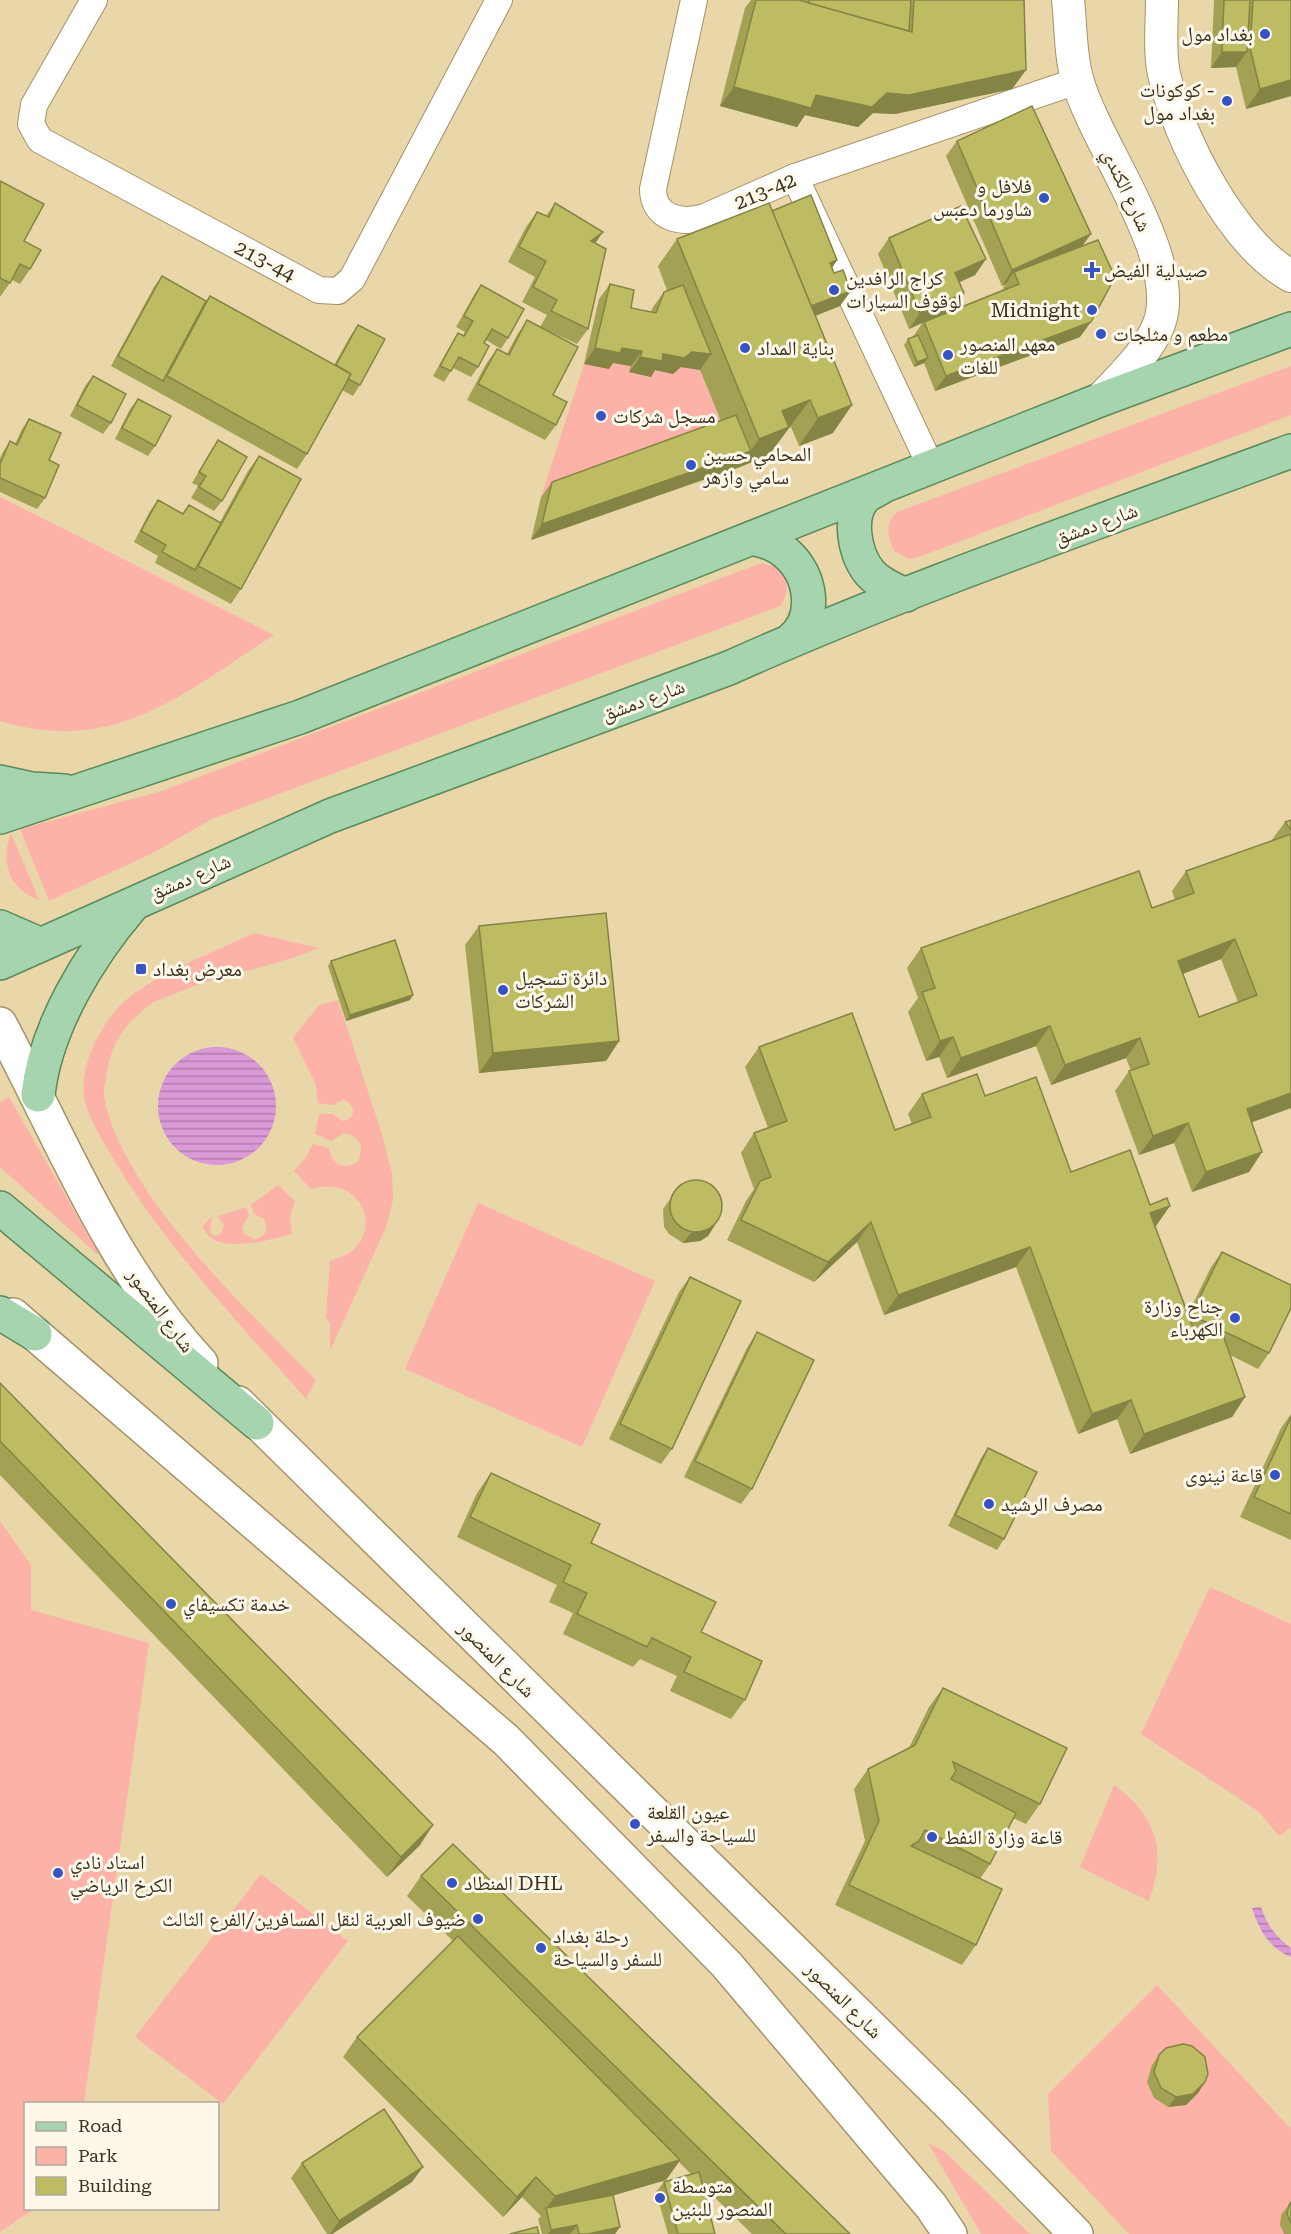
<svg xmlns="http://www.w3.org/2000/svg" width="1291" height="2234" font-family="'Roboto Serif','Noto Naskh Arabic',serif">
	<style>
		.green { fill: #fdb2a7 }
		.water { fill: url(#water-rules) }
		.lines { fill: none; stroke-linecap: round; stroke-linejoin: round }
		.minor-casing { stroke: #a59368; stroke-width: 28 }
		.tertiary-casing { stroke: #a59368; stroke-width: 34 }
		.secondary-casing { stroke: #a59368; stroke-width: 36 }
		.primary-casing { stroke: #5a895a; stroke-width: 36 }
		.minor { stroke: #fff; stroke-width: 26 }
		.tertiary { stroke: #fff; stroke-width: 32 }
		.secondary { stroke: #fff; stroke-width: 33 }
		.primary { stroke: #a6d4ae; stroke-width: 33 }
		.wall { fill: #a3a254; fill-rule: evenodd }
		.shaded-wall { fill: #848445 }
		.building { fill: #bdbc62; stroke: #848445; stroke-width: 1.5; fill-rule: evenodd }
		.poi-dot { fill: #3652c3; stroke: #fef8eb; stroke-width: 2 }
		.labels { text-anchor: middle; stroke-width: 6; stroke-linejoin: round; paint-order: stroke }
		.poi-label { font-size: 20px; fill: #3a3321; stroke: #fef8eb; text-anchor: start }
		.street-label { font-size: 20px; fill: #3a3321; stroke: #fef8eb }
	</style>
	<defs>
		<pattern id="water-rules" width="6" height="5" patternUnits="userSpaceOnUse" patternTransform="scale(1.5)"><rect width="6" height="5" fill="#da99d7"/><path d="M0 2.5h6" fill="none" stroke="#b27dae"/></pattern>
	</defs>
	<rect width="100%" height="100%" fill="#e9d6a9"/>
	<g class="green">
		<path d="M611 363 631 366 630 372 650 377 653 370 673 374 681 367 700 370 725 431 541 497 584 364 609 369Z"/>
		<path d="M1291 366V415L919 557 909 559 894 551C888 536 884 524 897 512Z"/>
		<path d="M0 497 274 635C183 694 115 756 0 721Z"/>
		<path d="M761 563 777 567C790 579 789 592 780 606L212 819 151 854 49 901 20 829 162 791Z"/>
		<path d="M11 833 39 900H40C9 890 0 862 11 833Z"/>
		<path d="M254 933 318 948C272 969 219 973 172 995 164 998 154 1001 147 1007 122 1026 110 1047 106 1078 105 1084 103 1091 104 1096 120 1191 250 1313 316 1380L306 1399C237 1321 164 1245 111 1155 102 1138 87 1116 84 1097 80 1067 97 1033 116 1010 143 978 215 952 254 933Z"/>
		<path d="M338 1000 381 1131 392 1173 393 1200 386 1227 330 1351V1324L326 1317 330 1260C388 1250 371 1172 311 1189L294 1171 304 1160 313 1144 329 1148C331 1164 345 1172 358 1161 365 1145 360 1137 344 1133L331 1141 315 1134 319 1114H333L342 1121C357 1119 356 1105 343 1099L334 1105 318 1103 316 1085 293 1038 319 1005Z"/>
		<path d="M9 1097 98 1252 97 1254 0 1167V1102Z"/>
		<path d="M278 1185 295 1201 290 1217 292 1234C270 1240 212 1257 203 1226L212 1216 210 1233 214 1236 221 1234 224 1226 218 1216 246 1207 249 1215 242 1227 244 1234 254 1239C265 1237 269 1230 264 1219L254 1214 251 1205Z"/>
		<path d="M478 1203 655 1281 582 1447 405 1369Z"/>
		<path d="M0 1521 31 1565V1610L149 1643 84 2103 26 2104V2208L34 2209 0 2232Z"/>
		<path d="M1210 1587 1291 1624V1828L1279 1836 1258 1811 1141 1734Z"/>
		<path d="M1114 1785C1157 1816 1167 1851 1149 1901L1080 1867Z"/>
		<path d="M261 1874 348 1941 223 2104 135 2037Z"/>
		<path d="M1157 1985 1291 2129V2234H1129L1051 2151 1048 2094Z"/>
		<path d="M928 2143 944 2151 1030 2234H981Z"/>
	</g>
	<g class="water">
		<circle cx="217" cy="1106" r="59"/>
		<path d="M1261 1907C1267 1925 1275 1936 1291 1948V1957C1269 1948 1259 1930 1252 1908Z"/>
	</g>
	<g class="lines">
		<g class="minor-casing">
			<g id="minor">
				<path d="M94 0 34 105 31 124 40 140 319 290 338 291 352 279 499 0"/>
				<path d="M694 0 653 189C653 219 682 224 705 217L795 177 1077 81"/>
				<path d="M795 177 931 467"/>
			</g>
		</g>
		<g class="tertiary-casing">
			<g id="tertiary">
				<path d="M1068 0C1071 26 1070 57 1078 82 1097 147 1183 259 1159 324 1148 353 1120 378 1100 400"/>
				<path d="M1162 0C1162 23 1159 51 1164 74 1178 138 1233 244 1291 276"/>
			</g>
		</g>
		<g class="secondary-casing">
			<g id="secondary">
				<path d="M0 1024C61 1138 111 1267 201 1363"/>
				<path d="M13 1315 506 1740 726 1964 931 2206 950 2234"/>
				<path d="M238 1403 951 2106 1076 2234"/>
			</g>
		</g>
		<g class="primary-casing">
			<g id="primary">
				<path d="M880 488C875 491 868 494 864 498 847 517 855 555 870 573 880 584 893 589 906 595"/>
				<path d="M752 538C764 541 776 544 786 553 812 575 818 618 791 640"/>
				<path d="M0 782 32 789 64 791"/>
				<path d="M0 817 300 717 1100 400 1291 329"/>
				<path d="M0 927 39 944"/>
				<path d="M0 963 330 816 729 668C912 586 1103 521 1291 451"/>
				<path d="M38 1095C45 1028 89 956 132 906"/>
				<path d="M0 1208 257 1423"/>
				<path d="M0 1313 35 1334"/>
			</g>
		</g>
		<use href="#minor" class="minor"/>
		<use href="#tertiary" class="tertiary"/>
		<use href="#secondary" class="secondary"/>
		<use href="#primary" class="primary"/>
	</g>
	<g class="wall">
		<path d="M751 0H1024L1026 70 1012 89 895 114 873 113 858 127 805 115 797 127 720 106 745 8Z"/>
		<path d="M1214 0H1291V96L1246 109 1236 67 1211 68Z"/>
		<path d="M957 141 1083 246 1080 337 935 391 924 363 914 367 904 345 908 339 913 337 923 322 909 329 878 254 889 238 986 259 975 275 959 282 964 293 954 309 931 319 1004 290 1003 288 1006 284 1002 286 946 156Z"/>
		<path d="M0 181 24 241 30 269 20 284 12 280 0 297Z"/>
		<path d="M555 203 595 243 588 329 577 344 540 327 547 315 522 302 535 277 508 262 526 227 537 212 546 216Z"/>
		<path d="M772 211 837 260 832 268 840 306 815 316 833 433 799 446 791 427 788 428 769 455 740 467 531 540 541 497 552 482 721 421 700 370 681 367 673 374 655 370 651 377 629 372 631 366 613 363 609 369 584 364 599 299 610 284 631 308 651 312 653 307 664 292 667 290 658 266 677 239Z"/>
		<path d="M162 276 206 301 210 296 334 365 351 335 358 325 360 385 353 396 342 390 307 454 297 469 111 366 154 287Z"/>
		<path d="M481 285 508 338 501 349 486 340 484 343 478 367 471 377 453 368 444 382 433 376 451 344 458 333 463 336 465 332 456 327 474 295Z"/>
		<path d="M527 320 553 395 556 425 545 440 467 400 486 364 497 349 507 354 517 335Z"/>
		<path d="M93 376 111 423 103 434 70 416 85 386Z"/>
		<path d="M138 399 155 446 148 456 115 439 130 409Z"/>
		<path d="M29 419 49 460 45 498 37 509 0 492V458L3 452 10 441 15 444 22 429Z"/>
		<path d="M218 440 222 501 214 511 191 498 198 486 192 483 211 451Z"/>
		<path d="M259 456 241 589 231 604 155 563 158 556 134 542 150 511 158 500 182 514 189 505 220 522 248 471Z"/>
		<path d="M1291 820V1108L1252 1122 1262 1152 1249 1172 1192 1192 1174 1143 1139 1155 1115 1091 1129 1071H1131L1126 1058 1051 1085 1036 1046 947 1078 939 1057 926 1061 908 1012 918 998 907 968 921 948 1152 908 1175 900 1172 891 1186 871 1271 841 1285 822ZM1221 959 1238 1002 1199 1017 1183 974Z"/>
		<path d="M479 926 619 1041 606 1061 479 1073 465 945Z"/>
		<path d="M331 961 410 1000 346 1021 328 966Z"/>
		<path d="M759 1047 895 1130 912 1124 908 1114 922 1094 985 1096 1071 1172 1156 1226H1155L1188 1314 1211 1267 1222 1252 1269 1353 1258 1369 1230 1355 1245 1397 1232 1417 1130 1454 1117 1419 1078 1434 1016 1267 884 1315 857 1242 814 1282 727 1240 746 1201 754 1189 741 1153 754 1133 768 1128 745 1067Z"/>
		<path d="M681 1184 715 1225 708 1236 700 1241 683 1243 669 1234 664 1227 663 1209Z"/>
		<path d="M690 1277 672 1449 661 1464 609 1439 679 1292Z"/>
		<path d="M757 1332 752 1489 741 1504 684 1477 747 1348Z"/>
		<path d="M0 1383 420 1845 387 1877 0 1475Z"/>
		<path d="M1291 1414V1540L1240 1517 1281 1428Z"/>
		<path d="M988 1448 1004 1539 997 1550 948 1526 981 1458Z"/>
		<path d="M491 1473 591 1543 701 1632 745 1700 731 1719 670 1691 677 1676 640 1659 633 1667 563 1634 573 1613 549 1602 557 1585 457 1537 477 1493Z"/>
		<path d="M943 1688 1040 1804 1026 1824 1013 1818 990 1864 980 1879 976 1945 962 1965 835 1905 865 1841 854 1789 868 1769 909 1748 929 1707Z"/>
		<path d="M421 1876 850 2234H752L703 2186 715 2234H668L656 2192 664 2182 691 2174 679 2162 666 2180 613 2195 615 2234H542L538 2219 541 2216 522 2197 503 2217 343 2057 357 2037 453 1941 407 1896Z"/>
		<path d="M1159 2055 1205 2082 1198 2093 1186 2105 1168 2107 1154 2098 1147 2082 1152 2065Z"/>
		<path d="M302 2163 412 2182 332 2234H327L291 2178Z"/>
		<path d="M1291 2202V2234H1284L1280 2225 1281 2215Z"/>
	</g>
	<g class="shaded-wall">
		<path d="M1222 52H1247L1236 67 1211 68Z"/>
		<path d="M1026 70 1012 89 895 114 873 113 858 127 805 115 797 127 720 106 734 87 816 95 887 93Z"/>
		<path d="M1291 80V96L1246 109 1260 89Z"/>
		<path d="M603 232 592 248 591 241Z"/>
		<path d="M1091 234 1080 249 1014 272 1006 284 1002 286 1012 270Z"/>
		<path d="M986 259 975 275 945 289 955 273Z"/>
		<path d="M837 260 827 275 830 263Z"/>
		<path d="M851 291 840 306 789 326 800 311Z"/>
		<path d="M964 293 954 309 909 329 920 313Z"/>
		<path d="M1091 322 1080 337 935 391 946 376Z"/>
		<path d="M595 348H622L642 351 631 366 613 363 609 369 584 364Z"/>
		<path d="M692 352 711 354 700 370 681 367 673 374 655 370 651 377 629 372 640 357Z"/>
		<path d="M928 358 924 363 914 367 917 362Z"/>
		<path d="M810 400 769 455 740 467 759 439 782 411Z"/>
		<path d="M852 405 833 433 799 446 818 418Z"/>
		<path d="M751 451 740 467 531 540 542 524Z"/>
		<path d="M1235 939 1221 959 1164 981 1178 961Z"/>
		<path d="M413 995 410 1000 346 1021 350 1015Z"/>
		<path d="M1050 1026 1036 1046 947 1078 961 1058Z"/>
		<path d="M953 1037 939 1057 926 1061 940 1041Z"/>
		<path d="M1140 1038 1126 1058 1051 1085 1065 1065Z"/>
		<path d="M619 1041 606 1061 479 1073 493 1053Z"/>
		<path d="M1291 1093V1108L1233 1129 1247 1109Z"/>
		<path d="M1188 1123 1174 1143 1139 1155 1153 1136Z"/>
		<path d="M1262 1152 1249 1172 1192 1192 1206 1172Z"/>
		<path d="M1170 1206 1156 1226 1136 1233 1150 1213Z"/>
		<path d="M871 1222 857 1242 814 1282 828 1262Z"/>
		<path d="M715 1225 708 1236 700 1241 683 1243 691 1233Z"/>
		<path d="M1030 1247 1016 1267 884 1315 898 1295Z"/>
		<path d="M1245 1397 1232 1417 1130 1454 1144 1434Z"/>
		<path d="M1131 1400 1117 1419 1078 1434 1092 1414Z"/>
		<path d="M433 1825 420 1845 387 1877 401 1857Z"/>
		<path d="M1205 2082 1198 2093 1186 2105 1168 2107 1176 2097Z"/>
		<path d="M680 2160 666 2180 547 2215 546 2209 555 2196Z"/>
		<path d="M423 2167 412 2182 332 2234H330L339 2221Z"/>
		<path d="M536 2177 522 2197 503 2217 517 2197Z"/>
		<path d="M577 2225 570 2234H548L551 2230Z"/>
		<path d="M620 2227 615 2234H588Z"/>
	</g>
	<g class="building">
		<path d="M756 0H799L912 32 914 0H1024L1026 70 909 95 887 93 872 107 816 95 811 108 734 87Z"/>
		<path d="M809 0H911L909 31 809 3Z"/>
		<path d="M1224 0H1250L1247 52H1222Z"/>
		<path d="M1253 0H1291V80L1260 89 1250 48Z"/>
		<path d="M1032 106 1091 234 1012 270 957 141Z"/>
		<path d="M0 181 44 204 24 241 41 250 30 269 20 264 10 283 0 278Z"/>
		<path d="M811 195 837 260 830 263 834 273 843 270 851 291 811 306 772 211Z"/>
		<path d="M555 203 603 232 591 241 606 249 588 329 551 311 557 300 533 287 546 261 519 247 537 212 549 217Z"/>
		<path d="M769 203 852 405 818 418 810 400 782 411 789 427 759 439 677 239Z"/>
		<path d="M961 206 986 259 955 273 964 293 920 313 889 238Z"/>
		<path d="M1098 240 1115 277 1091 322 946 376 924 322 1019 284 1014 272Z"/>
		<path d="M162 276 206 301 163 381 118 356Z"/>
		<path d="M610 284 634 290 631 308 656 313 664 292 683 285 711 354 692 352 684 358 663 354 662 361 640 357 642 351 622 348 620 353 595 348Z"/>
		<path d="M481 285 524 309 508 338 492 329 484 343 489 346 478 367 459 357 451 371 440 366 458 333 464 336 473 321 464 316Z"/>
		<path d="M210 296 351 374 307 454 167 376Z"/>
		<path d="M527 320 578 347 553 395 567 402 556 425 478 384 497 349 509 355Z"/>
		<path d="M358 325 385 339 360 385 348 379 351 374 336 365Z"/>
		<path d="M918 335 928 358 917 362 908 339Z"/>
		<path d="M93 376 126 394 111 423 77 405Z"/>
		<path d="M138 399 171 416 155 446 122 428Z"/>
		<path d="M736 415 751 451 542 524 552 482Z"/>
		<path d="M29 419 61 433 49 460 59 465 45 498 0 478V464L10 441 17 445Z"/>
		<path d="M218 440 247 457 222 501 199 487 206 476 199 472Z"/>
		<path d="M259 456 301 479 241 589 198 566Z"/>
		<path d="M158 500 183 514 189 505 221 523 195 570 162 552 166 545 141 531Z"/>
		<path d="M1291 820V830L1285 822Z"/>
		<path d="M1291 834V1093L1247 1109 1262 1152 1206 1172 1188 1123 1153 1136 1129 1071 1149 1064 1140 1038 1065 1065 1050 1026 961 1058 953 1037 940 1041 922 992 935 988 921 948 1139 871 1152 908 1194 893 1186 871ZM1235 939 1257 995 1199 1017 1178 961Z"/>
		<path d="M606 913 619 1041 493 1053 479 926Z"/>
		<path d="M395 940 413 995 350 1015 331 961Z"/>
		<path d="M852 1013 895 1130 931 1117 922 1094 977 1074 985 1096 1036 1077 1071 1172 1130 1150 1150 1205 1167 1198 1170 1206 1150 1213 1195 1333 1219 1324 1245 1397 1144 1434 1131 1400 1092 1414 1030 1247 898 1295 871 1222 828 1262 741 1220 760 1181 771 1177 754 1133 787 1121 759 1047Z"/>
		<circle cx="696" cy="1206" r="26"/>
		<path d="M1222 1252 1291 1285V1308L1269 1353 1221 1330 1219 1324 1214 1326 1191 1315Z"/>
		<path d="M690 1277 741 1301 672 1449 620 1424Z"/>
		<path d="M757 1332 814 1360 752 1489 695 1461Z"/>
		<path d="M0 1383 433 1825 401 1857 0 1441Z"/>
		<path d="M1291 1417V1514L1254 1497Z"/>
		<path d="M988 1448 1037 1472 1004 1539 955 1515Z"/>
		<path d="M491 1473 600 1524 591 1543 716 1602 701 1632 762 1661 745 1700 684 1672 691 1657 652 1638 647 1647 577 1614 587 1593 563 1582 571 1565 470 1517Z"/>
		<path d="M943 1688 1067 1748 1040 1804 953 1762 956 1771 951 1779 1016 1813 990 1864 925 1830 919 1841 911 1846 1002 1889 976 1945 849 1885 879 1821 868 1769 915 1745Z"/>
		<path d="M453 1844 850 2234H786L421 1876Z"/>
		<path d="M458 1936 680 2160 555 2196 536 2177 517 2197 357 2037Z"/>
		<path d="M1183 2044 1192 2046 1205 2057 1208 2074 1205 2082 1193 2094 1176 2097 1161 2088 1154 2072 1159 2055 1166 2048Z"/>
		<path d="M384 2109 423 2167 339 2221 302 2163Z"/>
		<path d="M699 2172 715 2234H678L664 2182Z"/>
		<path d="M613 2195 620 2227 588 2234H579L577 2225 551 2230 546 2208Z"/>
		<path d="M1291 2202V2223L1287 2214 1289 2205Z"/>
		<path d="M537 2227 539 2234H510Z"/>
	</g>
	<g class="poi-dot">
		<circle cx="1265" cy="34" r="6"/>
		<circle cx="1227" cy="101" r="6"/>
		<circle cx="1044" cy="198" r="6"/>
		<path d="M1089 261h6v6h6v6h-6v6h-6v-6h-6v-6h6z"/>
		<circle cx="834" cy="290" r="6"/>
		<circle cx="1092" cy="310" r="6"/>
		<circle cx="1101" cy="334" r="6"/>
		<circle cx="745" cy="348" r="6"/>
		<circle cx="948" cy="355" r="6"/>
		<circle cx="601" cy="416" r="6"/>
		<circle cx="691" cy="465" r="6"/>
		<rect x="135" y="963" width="12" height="12" rx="3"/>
		<circle cx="503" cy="990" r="6"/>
		<circle cx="1235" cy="1318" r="6"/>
		<circle cx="1275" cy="1475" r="6"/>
		<circle cx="989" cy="1504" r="6"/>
		<circle cx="171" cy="1604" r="6"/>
		<circle cx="635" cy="1824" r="6"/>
		<circle cx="932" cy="1837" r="6"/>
		<circle cx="58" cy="1873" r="6"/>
		<circle cx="452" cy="1883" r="6"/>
		<circle cx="478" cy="1919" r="6"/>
		<circle cx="541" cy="1948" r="6"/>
		<circle cx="660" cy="2198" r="6"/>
	</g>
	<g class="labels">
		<g class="poi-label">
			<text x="1253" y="41" text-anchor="end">بغداد مول</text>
			<text x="1215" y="97" text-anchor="end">كوكونات -<tspan x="1215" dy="23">بغداد مول</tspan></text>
			<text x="1032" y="193" text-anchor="end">فلافل و<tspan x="1032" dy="23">شاورما دعبس</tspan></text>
			<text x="1104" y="277">صيدلية الفيض</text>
			<text x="846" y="285">كراج الرافدين<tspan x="846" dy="23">لوقوف السيارات</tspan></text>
			<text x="1080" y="317" text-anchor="end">Midnight</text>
			<text x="1113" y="341">مطعم و مثلجات</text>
			<text x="960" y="351">معهد المنصور<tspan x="960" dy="23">للغات</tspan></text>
			<text x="757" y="355">بناية المداد</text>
			<text x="613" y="423">مسجل شركات</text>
			<text x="703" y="461">المحامي حسين<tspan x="703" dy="23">سامي وازهر</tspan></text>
			<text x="153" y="976">معرض بغداد</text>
			<text x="515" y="985">دائرة تسجيل<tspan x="515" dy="23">الشركات</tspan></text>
			<text x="1223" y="1313" text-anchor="end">جناح وزارة<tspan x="1223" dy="23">الكهرباء</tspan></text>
			<text x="1263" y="1482" text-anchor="end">قاعة نينوى</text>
			<text x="1001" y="1511">مصرف الرشيد</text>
			<text x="183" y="1611">خدمة تكسيفاي</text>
			<text x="647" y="1819">عيون القلعة<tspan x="647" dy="23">للسياحة والسفر</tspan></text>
			<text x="944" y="1844">قاعة وزارة النفط</text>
			<text x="70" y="1869">استاد نادي<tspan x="70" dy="23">الكرخ الرياضي</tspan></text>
			<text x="464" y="1890">المنطاد DHL</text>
			<text x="466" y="1926" text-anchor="end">ضيوف العربية لنقل المسافرين/الفرع الثالث</text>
			<text x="553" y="1943">رحلة بغداد<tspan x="553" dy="23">للسفر والسياحة</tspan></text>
			<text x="672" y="2193">متوسطة<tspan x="672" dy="23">المنصور للبنين</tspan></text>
		</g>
		<g class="street-label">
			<text transform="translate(1127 190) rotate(65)" y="7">شارع الكندي</text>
			<text transform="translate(765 191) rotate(-23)" y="7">213-42</text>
			<text transform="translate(265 261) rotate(28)" y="7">213-44</text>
			<text transform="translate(1096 524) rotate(-20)" y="7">شارع دمشق</text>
			<text transform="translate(643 700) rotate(-20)" y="7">شارع دمشق</text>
			<text transform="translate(190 877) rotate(-24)" y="7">شارع دمشق</text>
			<text transform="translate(161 1310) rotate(54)" y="7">شارع المنصور</text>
			<text transform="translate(497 1659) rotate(45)" y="7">شارع المنصور</text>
			<text transform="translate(844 2000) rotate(45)" y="7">شارع المنصور</text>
		</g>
	</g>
	<rect x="24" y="2102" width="195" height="108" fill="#fef8eb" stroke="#b0a99a" stroke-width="1.5"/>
	<rect x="36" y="2122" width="30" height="9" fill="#a6d4ae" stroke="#b0a99a" stroke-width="1.5"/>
	<text x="78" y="2132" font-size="18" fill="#3a3321">Road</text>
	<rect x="36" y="2147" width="30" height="18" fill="#fdb2a7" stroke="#b0a99a" stroke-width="1.5"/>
	<text x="78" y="2162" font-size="18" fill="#3a3321">Park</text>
	<rect x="36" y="2177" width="30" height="18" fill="#bdbc62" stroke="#b0a99a" stroke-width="1.5"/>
	<text x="78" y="2192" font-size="18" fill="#3a3321">Building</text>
</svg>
